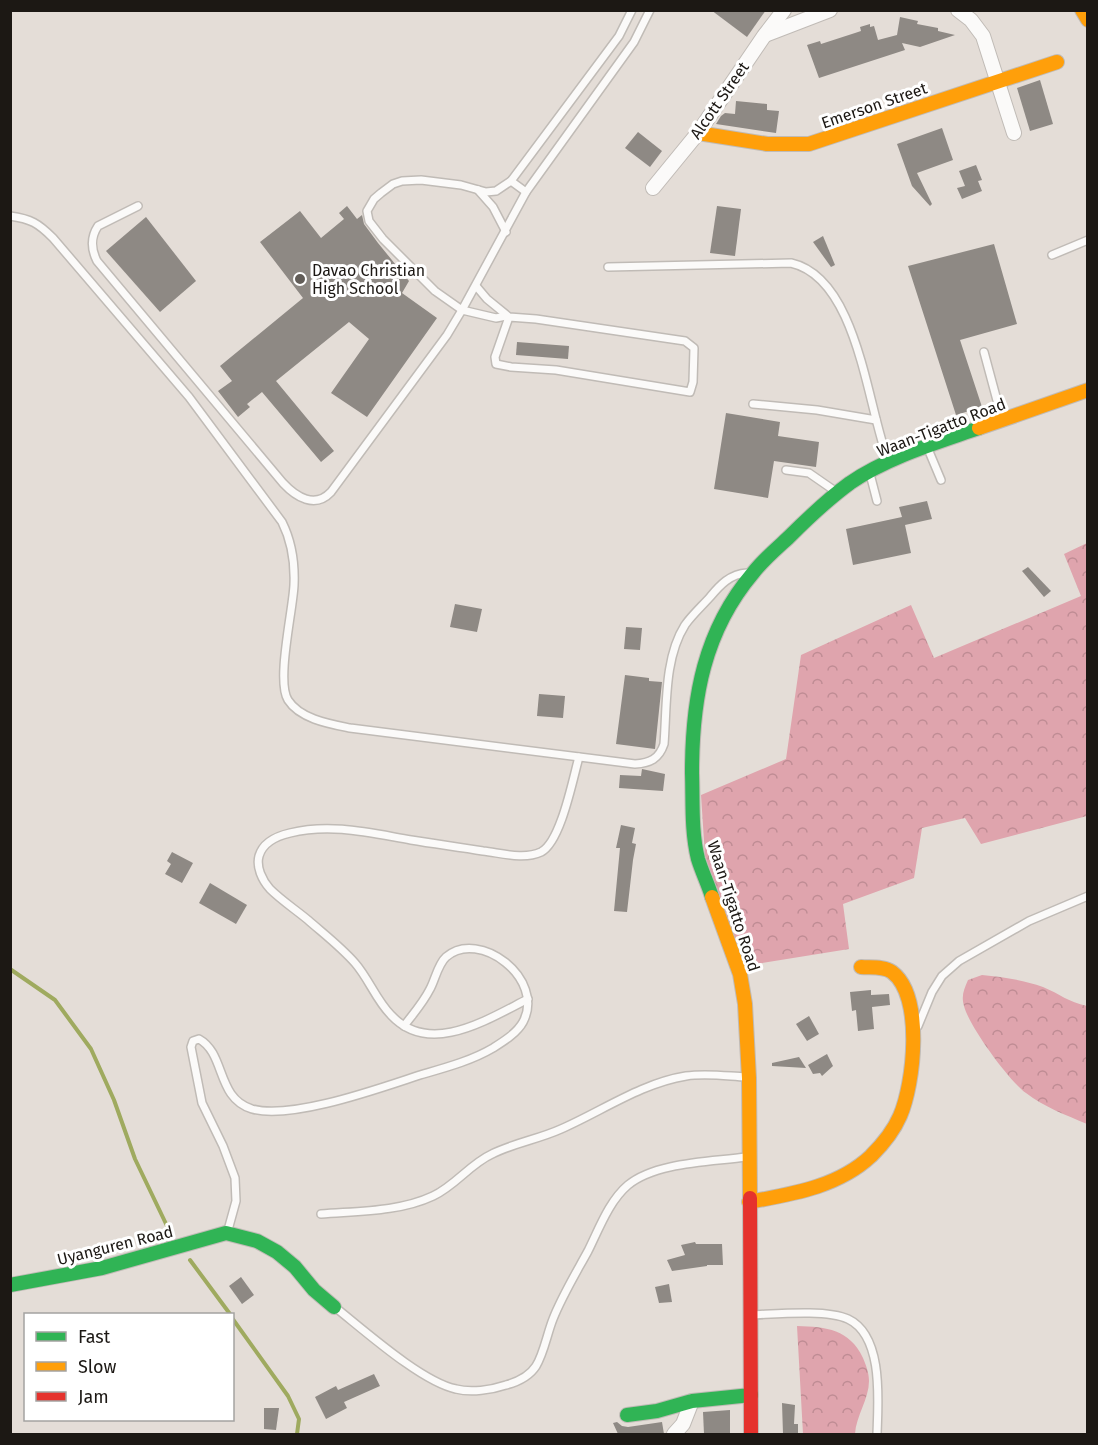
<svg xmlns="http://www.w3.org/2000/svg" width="1098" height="1445" font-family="'Fira Sans',sans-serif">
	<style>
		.forest { fill: url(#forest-crowns) }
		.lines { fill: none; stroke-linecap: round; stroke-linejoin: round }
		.stream { stroke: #9faa5f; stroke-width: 4 }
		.building { fill: #8e8984 }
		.lane-casing { stroke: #c0bbb6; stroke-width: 10 }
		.street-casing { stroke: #c0bbb6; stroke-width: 16 }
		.fast-casing { stroke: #c0bbb6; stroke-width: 16 }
		.slow-casing { stroke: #c0bbb6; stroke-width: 16 }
		.jam-casing { stroke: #c0bbb6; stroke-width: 16 }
		.lane { stroke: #fbfaf9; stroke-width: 7 }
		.street { stroke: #fbfaf9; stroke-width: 14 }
		.fast { stroke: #30b455; stroke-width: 14 }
		.slow { stroke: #ff9f0a; stroke-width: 14 }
		.jam { stroke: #e5322d; stroke-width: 14 }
		.poi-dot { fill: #625d58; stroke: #fff; stroke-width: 2 }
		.labels { text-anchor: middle; stroke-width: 6; stroke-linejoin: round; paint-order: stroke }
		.street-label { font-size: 16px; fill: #1c1814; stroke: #fff }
		.poi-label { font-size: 16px; fill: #1c1814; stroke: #fff; text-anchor: start }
	</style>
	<defs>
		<pattern id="forest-crowns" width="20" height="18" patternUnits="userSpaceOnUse" patternTransform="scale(1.5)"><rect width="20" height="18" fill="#dfa4ad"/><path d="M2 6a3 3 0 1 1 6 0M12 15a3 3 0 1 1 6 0" fill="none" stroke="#bf8c94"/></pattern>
	</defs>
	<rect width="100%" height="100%" fill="#e4ddd7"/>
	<g class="forest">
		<path d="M1087 543V816L981 844 965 818 922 828 914 878 843 904 849 949 744 966 705 856 701 795 786 759 801 655 911 605 934 658 1081 596 1064 554Z"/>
		<path d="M982 975C1003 977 1024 980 1043 987 1060 994 1068 1002 1087 1006V1124C1066 1115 1044 1107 1026 1093 1009 1081 969 1026 964 1006 961 996 964 989 968 980Z"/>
		<path d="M797 1326C827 1327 849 1329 863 1358 866 1365 869 1373 869 1381 869 1399 856 1416 855 1434H803Z"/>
	</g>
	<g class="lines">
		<g class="stream">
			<path d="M10 969 55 1000 91 1049 114 1100 135 1159 168 1228"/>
			<path d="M190 1260 230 1314"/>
			<path d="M232 1318 288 1396 299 1419 297 1434"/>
		</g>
	</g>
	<g class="building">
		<path d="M711 10H766L747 37Z"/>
		<path d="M900 17 918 21 917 24 938 28V31L955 35 920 47 902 43 905 50 819 78 807 45 820 41 821 44 855 33 861 31 860 27 870 24V27L874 26 878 40 897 35Z"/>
		<path d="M1040 80 1053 124 1030 131 1017 88Z"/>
		<path d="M736 101 767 104V110L779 111 776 133 716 124 721 116 725 113 735 114Z"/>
		<path d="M942 128 953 160 917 173 932 204 930 206 912 186 897 144Z"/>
		<path d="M638 132 662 151 650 167 625 148Z"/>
		<path d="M976 165 982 180 978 181 982 191 962 199 957 188 965 186 959 171Z"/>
		<path d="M347 206 357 219 362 215 364 224 378 243 409 281 402 293 437 318 367 417 331 393 369 339 349 322 276 381 334 451 321 462 262 392 247 404 250 407 238 417 218 391 232 381 220 366 303 298 260 242 300 211 321 238 344 219 339 213Z"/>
		<path d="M717 206 741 209 735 256 710 253Z"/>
		<path d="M146 217 196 281 160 312 106 251Z"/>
		<path d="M823 236 835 265 831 267 813 242Z"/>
		<path d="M994 244 1017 324 960 340 982 407 956 415 908 266Z"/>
		<path d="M517 342 569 346 568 359 516 355Z"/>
		<path d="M726 413 780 422 778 436 819 442 816 467 774 461 768 498 714 489Z"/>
		<path d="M927 501 932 519 905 525 911 553 853 565 846 529 902 517 899 507Z"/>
		<path d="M1028 567 1051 591 1044 597 1022 571Z"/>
		<path d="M455 604 482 609 477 632 450 627Z"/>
		<path d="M626 627 642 628 640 650 624 649Z"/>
		<path d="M625 675 649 678V681L662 682 655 749 616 744Z"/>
		<path d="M539 694 565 696 563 718 537 716Z"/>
		<path d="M642 769 665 774 663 791 619 788 620 775 641 776Z"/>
		<path d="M621 825 635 828 632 843 636 844 633 860 627 912 614 911 620 848H616Z"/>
		<path d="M172 852 193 863 182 883 165 874 171 864 167 861Z"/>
		<path d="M210 883 247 905 236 924 199 903Z"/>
		<path d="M871 990V995L889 994 890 1005 872 1007 874 1029 858 1031 856 1010 852 1011 850 992Z"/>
		<path d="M809 1016 819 1034 807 1041 796 1024Z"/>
		<path d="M827 1054 833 1066 822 1076 820 1073 813 1074 808 1065Z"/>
		<path d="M799 1057 806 1068 772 1066V1063Z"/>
		<path d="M695 1242 696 1244H722L723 1265H707V1266L672 1271 667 1260 685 1255 681 1245Z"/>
		<path d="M241 1277 254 1295 242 1304 229 1286Z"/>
		<path d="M669 1284 672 1302 659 1303 655 1287Z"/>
		<path d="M374 1374 380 1386 344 1402 347 1408 326 1419 315 1397 336 1386 338 1390Z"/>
		<path d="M782 1403 795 1405 794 1424H798V1434H783Z"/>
		<path d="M264 1408H279L276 1430 264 1429Z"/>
		<path d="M730 1410V1434H704L703 1412Z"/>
		<path d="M617 1422 622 1426 628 1427 662 1422 664 1434H618L613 1423Z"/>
	</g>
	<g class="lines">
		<g class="lane-casing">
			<g id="lane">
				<path d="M632 10 619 36 511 181 496 191 486 192 461 185 421 180 402 181 393 184 381 193 374 199 367 211 369 221 383 239 435 291 462 310 526 192 634 42 650 10"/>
				<path d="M511 181 526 192"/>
				<path d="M478 190 493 207 506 232"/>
				<path d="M138 206 98 226C90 238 91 249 97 261L283 483C296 497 315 509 331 492L447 335 462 310 496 318 506 316"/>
				<path d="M10 216C31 219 38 223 53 238L189 397 282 522C292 542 295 562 294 585 293 610 276 681 288 700 300 719 330 724 350 728L635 764C650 763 659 759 664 744 667 706 664 658 685 625 692 615 702 606 710 597 720 585 730 574 747 573"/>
				<path d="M1052 255 1088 240"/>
				<path d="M608 267 791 263C858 278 867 406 888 460"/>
				<path d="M476 286 487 299 509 317 536 319 685 341 694 348 693 382 690 392 556 370 511 367 496 364 495 357 509 317"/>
				<path d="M984 352 1002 419"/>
				<path d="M753 404 817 410 876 420"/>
				<path d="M928 449 941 480"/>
				<path d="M786 470 809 473 835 491"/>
				<path d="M870 474 877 501"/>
				<path d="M528 999C488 1019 430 1057 391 1015 376 1000 369 979 355 963 341 947 324 934 308 920 296 910 281 900 270 889 262 880 256 867 259 856 263 842 277 836 290 833 331 823 370 833 411 840 435 844 459 847 483 851 501 853 524 860 541 852 561 842 573 778 579 757"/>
				<path d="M918 1026 932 992 942 976 959 961 1029 921 1088 896"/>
				<path d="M321 1214C357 1211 399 1212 433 1196 455 1186 470 1164 492 1154 514 1143 539 1139 561 1129 602 1111 642 1083 686 1076 706 1073 726 1076 746 1077"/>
				<path d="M228 1230 236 1201 235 1178 223 1146 202 1103 191 1047 193 1041 199 1039C226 1054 216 1098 252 1109 292 1120 380 1088 420 1075 444 1068 471 1061 493 1048 504 1041 517 1033 523 1022 546 979 479 928 446 957 438 964 435 980 430 989 423 1003 413 1014 404 1026"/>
				<path d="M336 1308C365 1331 422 1382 456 1389 471 1393 491 1390 506 1385 517 1382 529 1377 536 1366 544 1353 547 1334 553 1319 562 1296 576 1273 588 1251 599 1229 609 1201 628 1185 656 1162 711 1162 746 1157"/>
				<path d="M752 1315C776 1314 827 1309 848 1319 884 1336 878 1402 877 1434"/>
			</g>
		</g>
		<g class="street-casing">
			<g id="street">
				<path d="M958 10 971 20 983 36 1014 133"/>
				<path d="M765 35 830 10"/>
				<path d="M653 188 698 133 764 36 784 10"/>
				<path d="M674 1434 683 1424 692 1401"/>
			</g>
		</g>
		<g class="fast-casing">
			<g id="fast">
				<path d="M712 897C708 884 702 872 698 859 691 831 693 801 692 773 692 698 704 631 753 573 763 560 776 549 788 538 807 519 828 499 850 483 888 457 936 443 979 428"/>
				<path d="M10 1285 102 1268 226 1233 257 1241 277 1252 295 1267 314 1290 334 1307"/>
				<path d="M627 1415 657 1411 692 1401 751 1395"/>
			</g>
		</g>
		<g class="slow-casing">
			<g id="slow">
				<path d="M1082 10 1088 20"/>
				<path d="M698 133 767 144H809L1057 62"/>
				<path d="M979 428 1088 390"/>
				<path d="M712 897 740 974 745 1004 749 1078 750 1198"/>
				<path d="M749 1202C792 1194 838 1187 871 1156 882 1145 894 1130 900 1116 914 1084 924 996 892 972 884 966 870 968 861 967"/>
			</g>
		</g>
		<g class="jam-casing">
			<path id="jam" d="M750 1198 751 1434"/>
		</g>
		<use href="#lane" class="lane"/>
		<use href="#street" class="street"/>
		<use href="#fast" class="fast"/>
		<use href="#slow" class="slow"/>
		<use href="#jam" class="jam"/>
	</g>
	<circle class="poi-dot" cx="300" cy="279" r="6"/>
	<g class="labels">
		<g class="street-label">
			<text transform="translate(719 100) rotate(-55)" y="6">Alcott Street</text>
			<text transform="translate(874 105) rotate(-19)" y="6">Emerson Street</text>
			<text transform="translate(941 427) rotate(-21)" y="6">Waan-Tigatto Road</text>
			<text transform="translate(734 906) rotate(72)" y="6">Waan-Tigatto Road</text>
			<text transform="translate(115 1245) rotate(-14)" y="6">Uyanguren Road</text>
		</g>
		<g class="poi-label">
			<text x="312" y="276">Davao Christian<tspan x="312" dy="18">High School</tspan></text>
		</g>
	</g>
	<rect width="1098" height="1445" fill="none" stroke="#1c1814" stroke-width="24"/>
	<rect x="24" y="1313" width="210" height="108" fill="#ffffff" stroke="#a4a3a1" stroke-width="1.5"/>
	<rect x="36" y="1332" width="30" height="9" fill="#30b455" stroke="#a4a3a1" stroke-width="1.5"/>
	<text x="78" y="1343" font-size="18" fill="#1c1814">Fast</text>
	<rect x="36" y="1362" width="30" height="9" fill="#ff9f0a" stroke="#a4a3a1" stroke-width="1.5"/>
	<text x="78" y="1373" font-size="18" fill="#1c1814">Slow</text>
	<rect x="36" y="1392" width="30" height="9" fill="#e5322d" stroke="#a4a3a1" stroke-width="1.5"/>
	<text x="78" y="1403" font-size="18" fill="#1c1814">Jam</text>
</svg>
